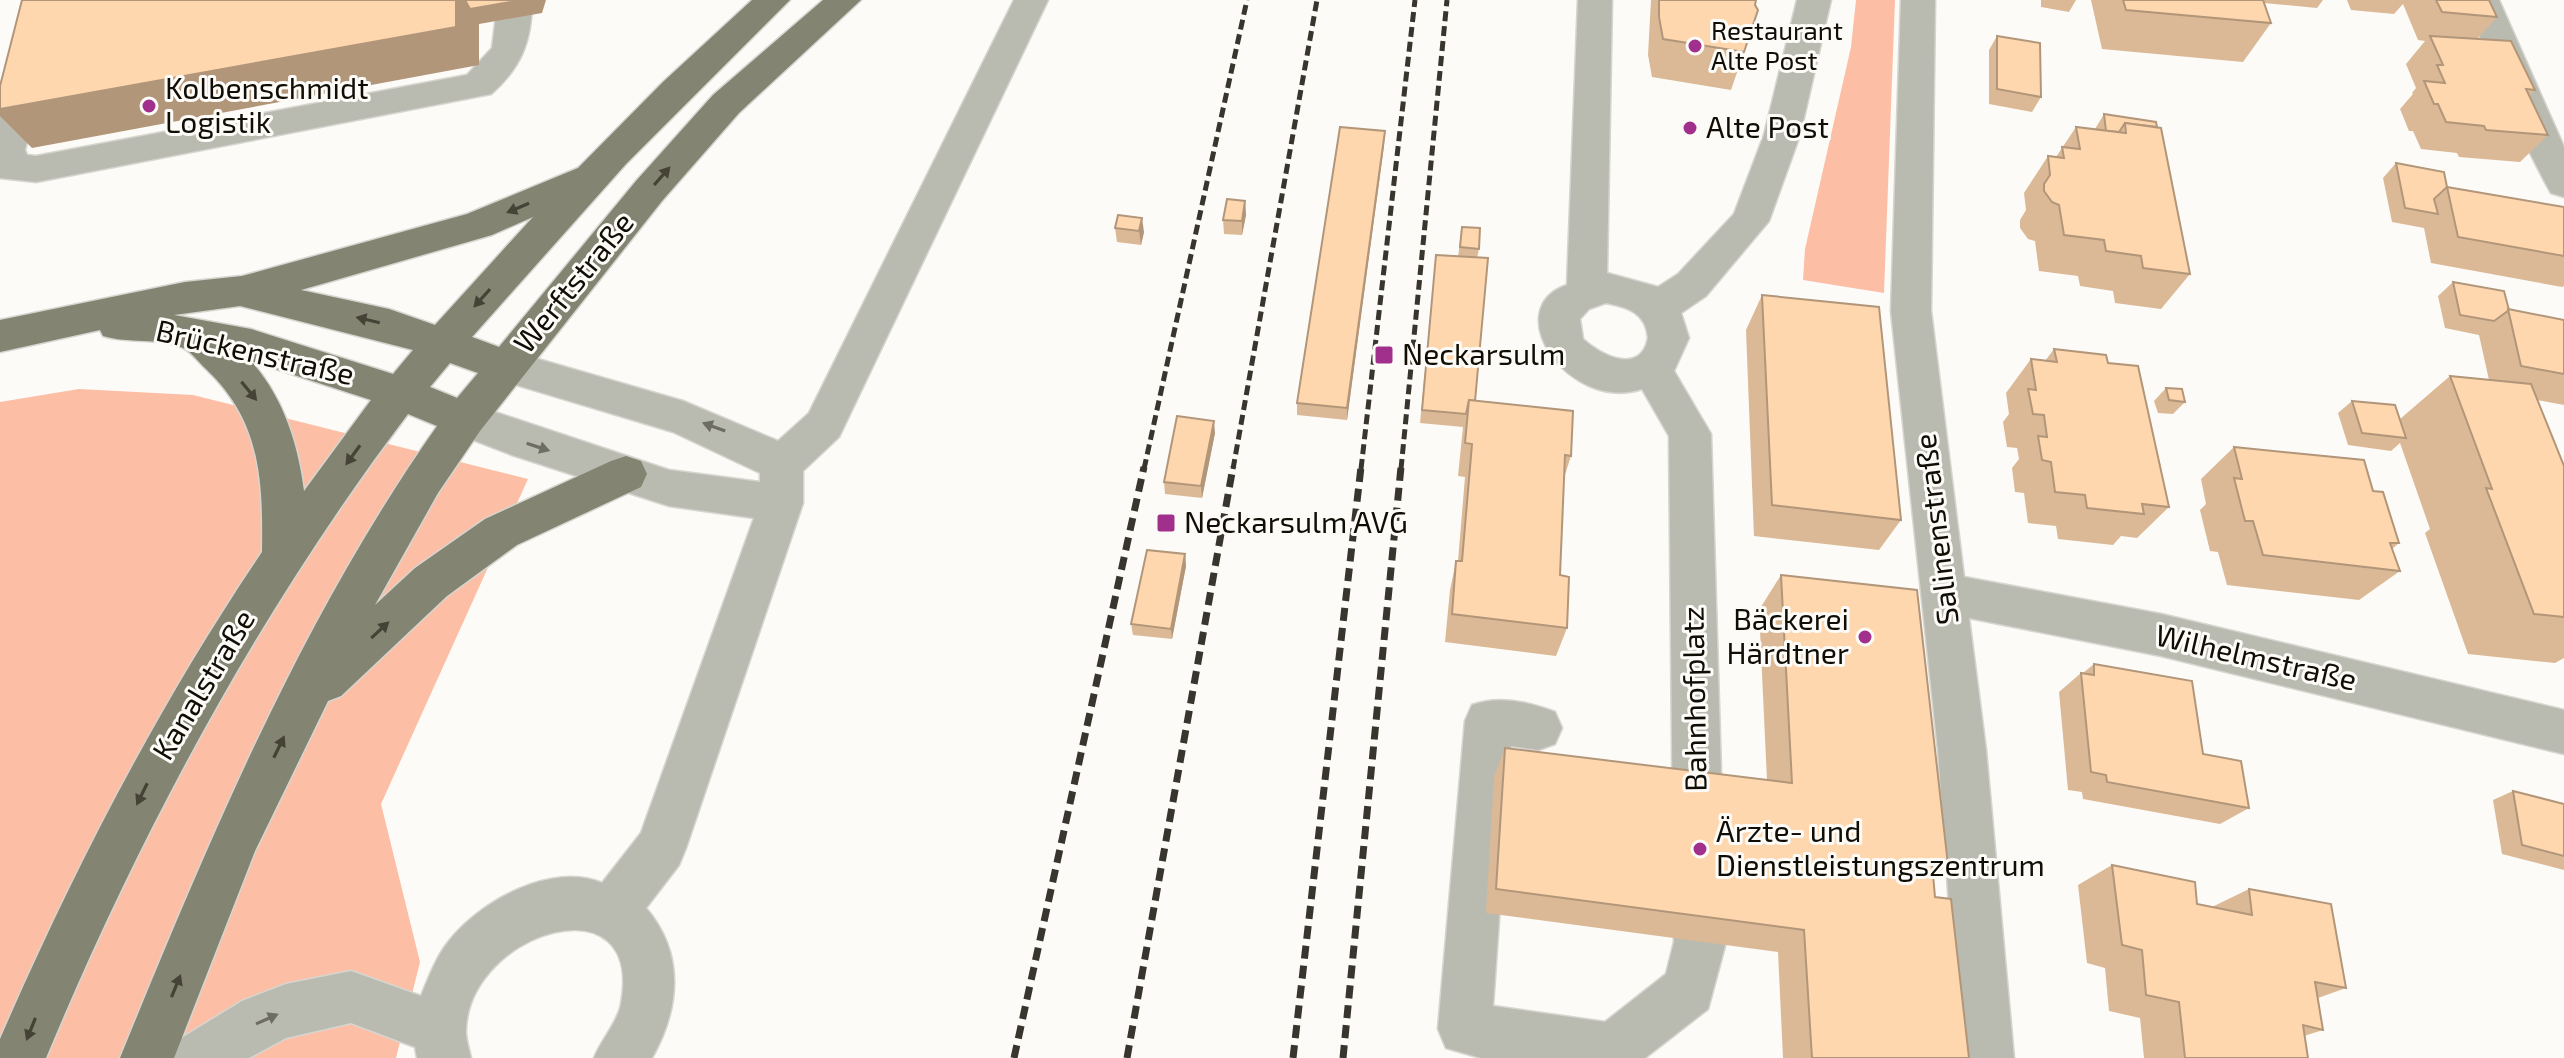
<svg xmlns="http://www.w3.org/2000/svg" width="2564" height="1058" font-family="'Exo 2',sans-serif">
	<style>
		.green { fill: #fcbea4 }
		.lines { fill: none; stroke-linecap: round; stroke-linejoin: round }
		.minor-casing { stroke: #d7d5d0; stroke-width: 3 }
		.major-casing { stroke: #d7d5d0; stroke-width: 3 }
		.minor { fill: #babbb0; fill-rule: evenodd }
		.major { fill: #838572; fill-rule: evenodd }
		.rail-far1 { stroke: #38352e; stroke-width: 5; stroke-dasharray: 10 5; stroke-linecap: butt }
		.rail { stroke: #38352e; stroke-width: 7; stroke-dasharray: 13 7; stroke-linecap: butt }
		.wall { fill: #dbb996 }
		.shaded-wall { fill: #b2967a }
		.building { fill: #ffd7af; stroke: #b2967a; stroke-width: 2 }
		.oneway { fill: #444336 }
		.oneway2 { fill: #6e6d63 }
		.poi-dot { fill: #a1308d; stroke: #fdfbf7; stroke-width: 3 }
		.labels { text-anchor: middle; stroke-width: 6; stroke-linejoin: round; paint-order: stroke }
		.far-poi-label { font-size: 26px; fill: #100d05; stroke: #fdfbf7; text-anchor: start }
		.poi-label { font-size: 30px; fill: #100d05; stroke: #fdfbf7; text-anchor: start }
		.street-label { font-size: 30px; fill: #100d05; stroke: #fdfbf7 }
	</style>
	<rect width="100%" height="100%" fill="#fdfbf7"/>
	<g class="green">
		<path d="M1856 0H1895L1884 293 1803 280 1805 249 1851 47Z"/>
		<path d="M79 389 193 395 528 479 381 804 420 962 396 1058H0V402Z"/>
	</g>
	<g class="lines">
		<g class="minor-casing">
			<g id="minor">
				<path d="M25 0H59L25 150 27 155 36 156 467 75 492 48 498 0H532C532 40 522 67 491 94L36 182 0 178V103Z"/>
				<path d="M1014 0H1048L839 437 803 471V503L686 848 679 865 646 908C685 954 680 1008 652 1058H594C601 1040 618 1022 621 1004 645 878 471 931 466 1028 465 1038 469 1048 471 1058H417L415 1047 351 1023 286 1038 249 1058H172L180 1039 242 1001 286 984 351 971 421 996C429 977 436 957 449 941 480 901 552 862 602 883L641 833 754 518 669 506 512 455 450 431 444 419 450 407 465 402 669 470 760 482V473L673 432 493 378 487 366 493 354 507 350 683 401 778 441 809 413Z"/>
				<path d="M1578 0H1612L1607 273 1658 287 1678 274 1734 214 1764 135 1797 0H1831L1800 135 1769 221 1706 296 1681 313 1689 338 1674 371 1711 434 1726 942 1708 1009 1645 1058H1481L1446 1048 1438 1029 1465 721 1472 705C1498 695 1529 702 1555 712L1562 728 1555 744 1538 750 1511 746 1493 1006 1605 1022 1666 974 1674 942 1669 436 1642 389C1569 413 1498 309 1567 285ZM1606 303C1628 307 1646 313 1648 338 1641 376 1600 355 1583 339L1580 319 1589 309Z"/>
				<path d="M1901 0H1935L1931 311 1964 577 2161 614 2564 710V754L2161 656 1969 618 1986 750 2014 1058H1960L1938 750 1891 311Z"/>
				<path d="M2465 0H2499L2564 147V197L2551 193C2516 131 2492 65 2465 0Z"/>
			</g>
		</g>
		<g class="major-casing">
			<path id="major" d="M752 0H790L626 164 472 337 499 347 636 181 713 95 823 0H861L739 113 662 201 480 431 438 493 375 605 415 568 485 519 611 461 626 456 641 461 647 474 641 487 517 545 447 596 341 696 328 701 255 851 174 1058H120C209 840 301 619 437 426L408 414C259 611 141 830 46 1058H0V1039C74 869 158 706 262 552 263 480 261 421 206 369 199 363 191 351 183 348 159 337 128 344 103 336L100 330 0 352V320L185 282 242 276 467 214 578 168 663 82ZM533 217 435 325 389 309 301 290 492 235ZM240 306 413 350 393 374 251 329 174 315ZM251 361 371 400 304 491C298 443 283 397 251 361ZM450 363 478 373 457 398 430 387Z"/>
		</g>
		<use href="#minor" class="minor"/>
		<use href="#major" class="major"/>
		<g class="rail-far1">
			<path d="M1144 469 1247 0"/>
			<path d="M1233 469 1317 0"/>
			<path d="M1361 469 1415 0"/>
			<path d="M1401 469 1447 0"/>
		</g>
		<g class="rail">
			<path d="M1014 1058 1144 467"/>
			<path d="M1127 1058 1233 467"/>
			<path d="M1293 1058 1361 467"/>
			<path d="M1343 1058 1401 467"/>
		</g>
	</g>
	<g class="wall">
		<path d="M1651 0H1756L1744 52 1731 90 1652 77 1648 55Z"/>
		<path d="M2041 0H2076L2069 12 2041 7Z"/>
		<path d="M2091 0H2323L2317 8 2264 3 2271 23 2243 62 2102 49Z"/>
		<path d="M2347 0H2489L2497 17 2477 39 2535 90 2529 96 2548 135 2520 162 2459 157 2457 153 2421 149 2413 131H2409L2400 109 2413 94 2412 93 2416 88 2406 64 2425 41 2418 40 2403 4 2394 14 2351 10Z"/>
		<path d="M1997 36 2041 97 2032 112 1989 104V50Z"/>
		<path d="M2104 114 2156 122 2190 274 2161 309 2115 303 2113 291 2080 286 2078 276 2039 271 2035 241 2028 239 2020 228V220L2026 210 2024 193 2048 156 2056 157 2076 127 2095 129Z"/>
		<path d="M1385 131 1347 420 1297 415V403Z"/>
		<path d="M2396 163 2447 187 2564 207V286L2562 287 2431 263 2424 228 2392 222 2383 178Z"/>
		<path d="M1245 201 1246 215 1242 235 1224 234 1223 220Z"/>
		<path d="M1462 227 1479 249 1477 258 1475 401 1571 456 1564 478 1560 575 1567 628 1556 656 1445 642 1450 590 1456 561H1458L1465 477 1458 476 1463 427 1420 423 1436 255 1458 257Z"/>
		<path d="M1115 228 1144 232 1141 245 1117 242Z"/>
		<path d="M2453 282 2509 310 2564 320V405L2537 400 2564 466V658L2555 663 2468 654 2425 533 2430 529 2400 443 2391 451 2348 445 2338 413 2352 401 2400 419 2450 376 2489 380 2479 335 2445 328 2438 296Z"/>
		<path d="M1762 295 1901 520 1879 550 1754 536 1746 330Z"/>
		<path d="M2054 349 2108 363 2169 507 2137 538 2121 536 2113 545 2058 539 2056 526 2028 523 2024 493 2015 492 2012 468 2019 459 2017 448 2007 447 2003 422 2009 414 2006 393 2031 359 2045 361Z"/>
		<path d="M2166 388 2185 402 2173 414 2158 413 2154 401Z"/>
		<path d="M1215 433 1202 498 1165 494 1164 482Z"/>
		<path d="M2234 447 2373 491 2399 543 2392 549 2400 571 2359 600 2227 585 2218 552 2210 551 2200 510 2206 504 2201 479Z"/>
		<path d="M1185 554 1186 566 1172 639 1133 635 1131 624Z"/>
		<path d="M1781 575 1948 865 1933 876 1935 897 1969 1058H1783L1778 952 1486 913 1494 777 1505 748 1767 780 1759 610Z"/>
		<path d="M2094 664 2203 754 2249 808 2220 824 2083 799 2082 792 2068 790 2059 692 2081 673H2083Z"/>
		<path d="M2513 791 2564 804V870L2502 854 2493 800Z"/>
		<path d="M2112 865 2197 904 2212 907 2249 889 2346 988 2318 998 2323 1030 2304 1036 2308 1058H2144L2140 1018 2109 1011 2105 968 2087 963 2078 885Z"/>
	</g>
	<g class="shaded-wall">
		<path d="M449 0H546L542 13 479 24V65L32 148 0 116V109Z"/>
		<path d="M1385 131 1384 146 1347 420V408Z"/>
		<path d="M1245 201 1246 215 1242 235V221Z"/>
		<path d="M1142 218 1144 232 1141 245 1139 231Z"/>
		<path d="M1214 421 1215 433 1202 498 1201 486Z"/>
		<path d="M1185 554 1186 566 1172 639 1171 629Z"/>
	</g>
	<g class="building">
		<path d="M22 0H456V27L0 109V86Z"/>
		<path d="M465 0H522L470 9Z"/>
		<path d="M1659 0H1756L1755 5 1758 10 1744 52 1663 39 1659 17Z"/>
		<path d="M2123 0H2263L2271 23 2126 10Z"/>
		<path d="M2436 0H2489L2497 17 2442 12Z"/>
		<path d="M1997 36 2040 43 2041 97 1997 89Z"/>
		<path d="M2430 36 2511 41 2535 90 2526 89 2548 135 2486 130 2484 126 2446 122 2438 104H2434L2424 81 2445 83 2437 65H2443Z"/>
		<path d="M2104 114 2156 122 2157 127 2125 123 2119 132 2106 131Z"/>
		<path d="M2125 123 2161 128 2190 274 2143 268 2141 256 2106 251 2104 240 2064 235 2059 205 2052 202 2044 191V184L2050 175 2048 156 2064 158 2062 147 2080 149 2076 127 2126 133Z"/>
		<path d="M1340 127 1385 131 1347 408 1297 403Z"/>
		<path d="M2396 163 2444 172 2447 187 2434 199 2438 214 2405 208Z"/>
		<path d="M2447 187 2564 207V256L2458 237Z"/>
		<path d="M1227 199 1245 201 1242 221 1223 220Z"/>
		<path d="M1118 215 1142 218 1139 231 1115 228Z"/>
		<path d="M1462 227 1480 228 1479 249 1460 247Z"/>
		<path d="M1436 255 1488 258 1475 401 1469 400 1466 414 1422 410Z"/>
		<path d="M2453 282 2504 291 2509 310 2494 321 2460 315Z"/>
		<path d="M1762 295 1879 307 1901 520 1772 505Z"/>
		<path d="M2508 309 2564 320V374L2521 366Z"/>
		<path d="M2054 349 2106 355 2108 363 2138 366 2169 507 2142 504 2144 514 2087 508 2085 495 2055 492 2051 462 2042 460 2038 436 2047 437 2044 415 2033 414 2028 389 2036 390 2031 359 2057 362Z"/>
		<path d="M2450 376 2531 384 2564 466V617L2534 614 2486 488 2492 489Z"/>
		<path d="M2166 388 2182 389 2185 402 2169 400Z"/>
		<path d="M1469 400 1573 411 1571 456 1565 455 1560 575 1569 577 1567 628 1452 614 1456 561H1462L1472 444 1465 443Z"/>
		<path d="M2352 401 2395 405 2406 438 2362 433Z"/>
		<path d="M1177 416 1214 421 1201 486 1164 482Z"/>
		<path d="M2234 447 2364 460 2373 491 2383 492 2399 543H2390L2400 571 2263 555 2253 521H2245L2234 478 2242 479Z"/>
		<path d="M1147 550 1185 554 1171 629 1131 624Z"/>
		<path d="M1781 575 1917 590 1948 865 1932 863 1935 897 1951 899 1969 1058H1812L1804 930 1496 889 1505 748 1792 783Z"/>
		<path d="M2094 664 2192 681 2203 754 2241 761 2249 808 2107 782 2106 775 2091 772 2081 673 2094 675Z"/>
		<path d="M2513 791 2564 804V856L2522 845Z"/>
		<path d="M2112 865 2195 882 2197 904 2252 915 2249 889 2331 904 2346 988 2315 982 2323 1030 2303 1025 2308 1058H2185L2179 1002 2146 995 2142 950 2122 945Z"/>
	</g>
	<defs><path id="oneway-solid" d="M-6-.8H1V-3.2L6.5 0L1 3.2V.8H-6Z" transform="scale(2)"/></defs>
	<g class="oneway">
		<use href="#oneway-solid" transform="translate(662 176) rotate(-49)"/>
		<use href="#oneway-solid" transform="translate(518 208) rotate(157)"/>
		<use href="#oneway-solid" transform="translate(482 298) rotate(132)"/>
		<use href="#oneway-solid" transform="translate(368 320) rotate(-167)"/>
		<use href="#oneway-solid" transform="translate(249 391) rotate(51)"/>
		<use href="#oneway-solid" transform="translate(353 455) rotate(126)"/>
		<use href="#oneway-solid" transform="translate(380 630) rotate(-43)"/>
		<use href="#oneway-solid" transform="translate(279 747) rotate(-64)"/>
		<use href="#oneway-solid" transform="translate(142 794) rotate(116)"/>
		<use href="#oneway-solid" transform="translate(176 986) rotate(-68)"/>
		<use href="#oneway-solid" transform="translate(31 1029) rotate(112)"/>
	</g>
	<g class="oneway2">
		<use href="#oneway-solid" transform="translate(714 427) rotate(-160)"/>
		<use href="#oneway-solid" transform="translate(538 447) rotate(18)"/>
		<use href="#oneway-solid" transform="translate(267 1019) rotate(-24)"/>
	</g>
	<g class="poi-dot">
		<circle cx="1695" cy="46" r="8"/>
		<circle cx="149" cy="106" r="8"/>
		<circle cx="1690" cy="128" r="8"/>
		<rect x="1374" y="345" width="20" height="20" rx="4"/>
		<rect x="1156" y="513" width="20" height="20" rx="4"/>
		<circle cx="1865" cy="637" r="8"/>
		<circle cx="1700" cy="849" r="8"/>
	</g>
	<g class="labels">
		<g class="far-poi-label">
			<text x="1711" y="40">Restaurant<tspan x="1711" dy="30">Alte Post</tspan></text>
		</g>
		<g class="poi-label">
			<text x="165" y="99">Kolbenschmidt<tspan x="165" dy="34">Logistik</tspan></text>
			<text x="1706" y="138">Alte Post</text>
			<text x="1402" y="365">Neckarsulm</text>
			<text x="1184" y="533">Neckarsulm AVG</text>
			<text x="1849" y="630" text-anchor="end">Bäckerei<tspan x="1849" dy="34">Härdtner</tspan></text>
			<text x="1716" y="842">Ärzte- und<tspan x="1716" dy="34">Dienstleistungszentrum</tspan></text>
		</g>
		<g class="street-label">
			<text transform="translate(574 283) rotate(-51)" y="10">Werftstraße</text>
			<text transform="translate(255 353) rotate(13)" y="10">Brückenstraße</text>
			<text transform="translate(1937 529) rotate(-97)" y="10">Salinenstraße</text>
			<text transform="translate(2256 658) rotate(13)" y="10">Wilhelmstraße</text>
			<text transform="translate(204 685) rotate(-59)" y="10">Kanalstraße</text>
			<text transform="translate(1695 699) rotate(-91)" y="10">Bahnhofplatz</text>
		</g>
	</g>
</svg>
